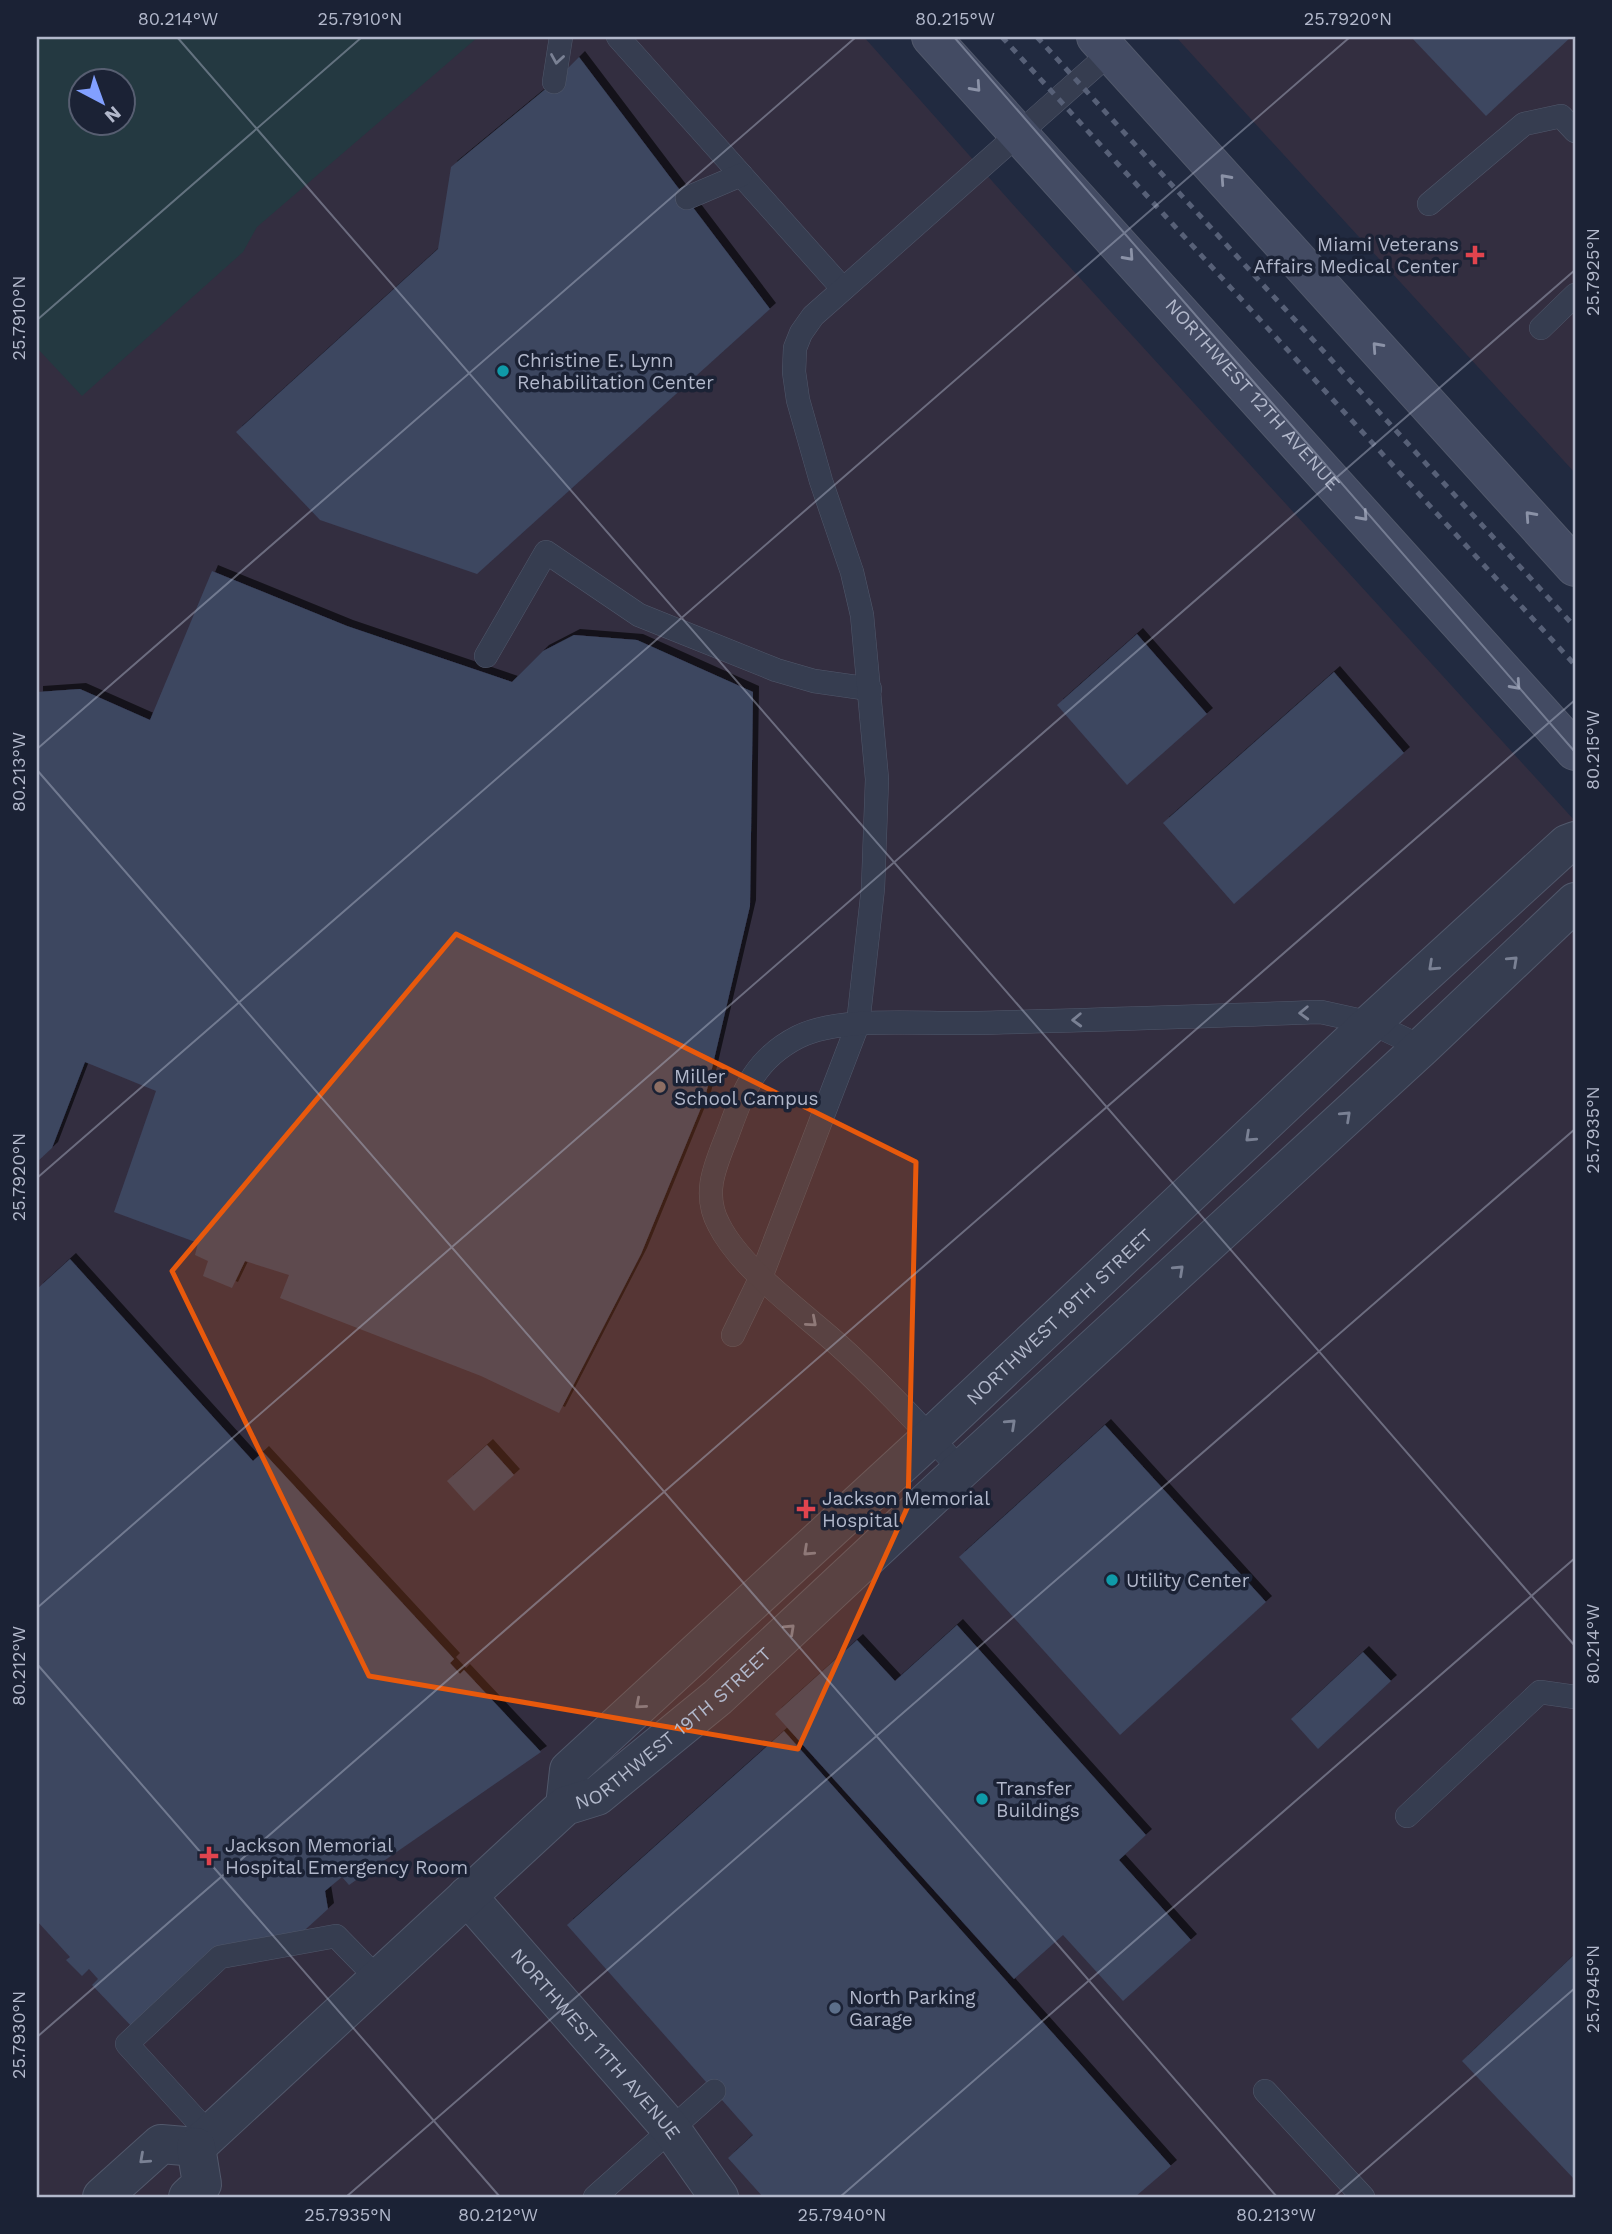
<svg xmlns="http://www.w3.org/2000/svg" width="1612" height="2234" font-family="'Work Sans',sans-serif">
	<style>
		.medical { fill: #332e40; fill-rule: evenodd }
		.green { fill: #243941; fill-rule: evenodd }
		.building { fill: #3d4660; filter: url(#shadow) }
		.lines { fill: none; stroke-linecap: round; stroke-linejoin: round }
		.lane-casing { stroke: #51586b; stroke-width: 24 }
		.street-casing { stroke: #51586b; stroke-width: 40 }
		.secondary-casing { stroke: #51586b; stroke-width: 40 }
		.lane { stroke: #363d50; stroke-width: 23 }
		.street { stroke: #363d50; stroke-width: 38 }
		.secondary { stroke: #434b63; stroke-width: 38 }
		.rail { stroke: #576077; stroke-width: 5; stroke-dasharray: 7 7; stroke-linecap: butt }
		.oneway { stroke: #7a8194 }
		.oneway2 { stroke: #8b92a7 }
		.marked { fill: #e8590c; fill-opacity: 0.2; stroke: #e8590c; stroke-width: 5; stroke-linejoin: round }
		.ticks { fill: none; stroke: #b2b8cb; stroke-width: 2; stroke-opacity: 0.45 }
		.health-dot { fill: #e0444e; stroke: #1b2235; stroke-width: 2.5 }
		.culture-dot { fill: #0f9aa8; stroke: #1b2235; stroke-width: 2.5 }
		.education-dot { fill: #8d6e63; stroke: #1b2235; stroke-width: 2.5 }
		.service-dot { fill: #5c6f8a; stroke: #1b2235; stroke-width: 2.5 }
		.labels { text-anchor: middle; stroke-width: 7; stroke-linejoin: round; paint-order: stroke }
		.poi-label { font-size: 19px; fill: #b2b8cb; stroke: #1b2235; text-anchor: start }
		.street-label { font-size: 19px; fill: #b2b8cb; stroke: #1b2235 }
		.neatline { fill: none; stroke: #b2b8cb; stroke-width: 2.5 }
		.ticks-label { font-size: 18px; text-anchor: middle; fill: #b2b8cb }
	</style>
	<defs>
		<filter id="shadow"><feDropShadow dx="6" dy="-6" stdDeviation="0" flood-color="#0009"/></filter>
	</defs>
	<rect width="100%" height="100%" fill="#212a40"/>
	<g class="medical">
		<path d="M37 37H864L1017 209 1575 821V2197H37ZM80 80H122V122H80Z"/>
		<path d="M1176 37H1575V473Z"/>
	</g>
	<path class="green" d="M37 37H478L257 227 243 252 82 396 37 348ZM80 80H122V122H80Z"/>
	<g class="building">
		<path d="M1411 37H1571L1486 116Z"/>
		<path d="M579 57 770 309 477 574 320 520 236 432 438 249 451 167 554 82Z"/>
		<path d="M212 571 347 626 512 682 543 651 574 635 637 640 753 692 750 906 705 1098 641 1254 559 1413 481 1376 280 1298 289 1275 245 1261 232 1288 203 1276 208 1261 195 1255 198 1243 114 1212 156 1091 85 1062 52 1148 37 1162V692L80 689 150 720Z"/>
		<path d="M1137 634 1207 714 1127 785 1057 705Z"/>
		<path d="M1334 672 1404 753 1234 904 1163 823Z"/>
		<path d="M70 1259 253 1461 263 1452 454 1659 450 1663 460 1674 464 1670 541 1752 349 1885 342 1877 325 1891 328 1909 296 1938 220 1957 134 2029 92 1985 98 1979 89 1969 82 1976 66 1960 70 1957 37 1921V1289Z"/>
		<path d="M1105 1425 1266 1602 1120 1735 959 1557Z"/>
		<path d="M487 1445 514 1475 474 1511 447 1481Z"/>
		<path d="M957 1625 1146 1835 1119 1860 1191 1940 1123 2001 1063 1935 1014 1979 775 1714 857 1640 895 1681Z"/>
		<path d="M1363 1652 1391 1681 1318 1749 1291 1719Z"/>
		<path d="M784 1731 1171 2166 1135 2197H763L728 2158 753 2135 567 1925Z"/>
		<path d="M1575 1954V2180L1462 2061Z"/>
	</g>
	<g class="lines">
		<g class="lane-casing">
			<g id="lane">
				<path d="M618 37 843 289"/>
				<path d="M554 82 561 37"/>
				<path d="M687 198 741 175"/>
				<path d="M1429 204 1524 124 1561 116 1575 131"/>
				<path d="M1541 328 1575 295"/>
				<path d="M486 656 546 552 639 615 776 670 814 681 870 689"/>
				<path d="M733 1335 761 1277 858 1024 873 888 877 779 862 615 852 572 821 481 798 400 794 372 795 348 801 333 813 316 1111 52"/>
				<path d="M961 1470C920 1426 879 1381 834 1341 799 1310 740 1267 719 1225 702 1194 715 1166 727 1136 743 1093 753 1060 798 1037 839 1016 919 1024 966 1023 1084 1021 1203 1016 1321 1012L1371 1023 1422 1047"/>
				<path d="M1407 1816 1540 1692 1575 1697"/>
				<path d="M1265 2091 1363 2197"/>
				<path d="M209 2134 127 2044 220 1957 336 1936 377 1978"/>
				<path d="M595 2197 714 2091"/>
			</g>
		</g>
		<g class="street-casing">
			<g id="street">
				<path id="s1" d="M565 1806 569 1770 930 1438 1371 1023 1567 844 1575 841"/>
				<path id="s2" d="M467 1896 671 2129 719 2197"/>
				<path id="s3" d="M196 2147 565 1806 597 1796 718 1697 961 1470 1422 1047 1575 902"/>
				<path d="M102 2197 161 2144 196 2147"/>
				<path d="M188 2197 202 2184 196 2147"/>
			</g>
		</g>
		<g class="secondary-casing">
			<g id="secondary">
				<path id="s4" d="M931 37 1575 751"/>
				<path d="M1096 37 1575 567"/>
			</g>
		</g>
		<use href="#lane" class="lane"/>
		<use href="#street" class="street"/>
		<use href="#secondary" class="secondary"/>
		<g class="rail">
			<path d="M1002 37 1575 665"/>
			<path d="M1037 37 1575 627"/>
		</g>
	</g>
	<defs><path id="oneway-chevron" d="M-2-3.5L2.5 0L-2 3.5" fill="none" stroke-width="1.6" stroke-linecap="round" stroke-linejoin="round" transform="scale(1.75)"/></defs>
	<g class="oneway">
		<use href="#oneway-chevron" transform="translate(557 59) rotate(99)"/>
		<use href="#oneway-chevron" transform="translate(1513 961) rotate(-43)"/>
		<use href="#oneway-chevron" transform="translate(1433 966) rotate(137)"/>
		<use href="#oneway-chevron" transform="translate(1304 1013) rotate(178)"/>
		<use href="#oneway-chevron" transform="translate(1077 1020) rotate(178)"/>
		<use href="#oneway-chevron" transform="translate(1346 1116) rotate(-43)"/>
		<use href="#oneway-chevron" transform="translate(1250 1137) rotate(137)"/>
		<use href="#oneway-chevron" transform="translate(1179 1270) rotate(-43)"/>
		<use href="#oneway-chevron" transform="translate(812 1322) rotate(41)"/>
		<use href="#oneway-chevron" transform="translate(1011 1424) rotate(-43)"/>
		<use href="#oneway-chevron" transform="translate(808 1551) rotate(137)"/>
		<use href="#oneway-chevron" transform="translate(790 1629) rotate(-43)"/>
		<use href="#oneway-chevron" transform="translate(640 1704) rotate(139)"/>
		<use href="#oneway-chevron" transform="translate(144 2159) rotate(138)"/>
	</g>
	<g class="oneway2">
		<use href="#oneway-chevron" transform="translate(976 87) rotate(48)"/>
		<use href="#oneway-chevron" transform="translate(1225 179) rotate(-132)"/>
		<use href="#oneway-chevron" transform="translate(1129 256) rotate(48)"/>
		<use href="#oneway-chevron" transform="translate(1377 347) rotate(-132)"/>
		<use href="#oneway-chevron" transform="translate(1363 516) rotate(48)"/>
		<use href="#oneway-chevron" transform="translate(1530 516) rotate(-132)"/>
		<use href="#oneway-chevron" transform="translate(1516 685) rotate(48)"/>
	</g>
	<path class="marked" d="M456 934 916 1162 908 1506 798 1749 369 1676 172 1271Z"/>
	<path class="ticks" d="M177 37 1575 1646M954 37 1575 752M37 320 362 37M37 749 856 37M37 770 1277 2197M37 1178 1350 37M37 1608 1575 270M37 1664 500 2197M37 2037 1575 700M346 2197 1575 1129M840 2197 1575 1558M1334 2197 1575 1988"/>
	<g class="health-dot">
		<path d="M1471.5 244.5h7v7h7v7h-7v7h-7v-7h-7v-7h7z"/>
		<path d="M802.5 1498.5h7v7h7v7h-7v7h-7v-7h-7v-7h7z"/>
		<path d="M205.5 1845.5h7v7h7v7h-7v7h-7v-7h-7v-7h7z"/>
	</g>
	<g class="culture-dot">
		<circle cx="503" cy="371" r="7"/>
		<circle cx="1112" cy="1580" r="7"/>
		<circle cx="982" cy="1799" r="7"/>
	</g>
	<circle class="education-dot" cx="660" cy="1087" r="7"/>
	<circle class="service-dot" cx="835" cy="2008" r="7"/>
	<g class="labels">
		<g class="poi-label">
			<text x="1459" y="251" text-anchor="end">Miami Veterans<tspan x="1459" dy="22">Affairs Medical Center</tspan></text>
			<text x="517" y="367">Christine E. Lynn<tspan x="517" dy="22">Rehabilitation Center</tspan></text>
			<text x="674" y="1083">Miller<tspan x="674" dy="22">School Campus</tspan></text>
			<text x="822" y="1505">Jackson Memorial<tspan x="822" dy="22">Hospital</tspan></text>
			<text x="1126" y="1587">Utility Center</text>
			<text x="996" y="1795">Transfer<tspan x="996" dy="22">Buildings</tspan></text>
			<text x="225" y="1852">Jackson Memorial<tspan x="225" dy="22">Hospital Emergency Room</tspan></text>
			<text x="849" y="2004">North Parking<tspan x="849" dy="22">Garage</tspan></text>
		</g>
		<g class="street-label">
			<text dy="7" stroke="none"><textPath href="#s4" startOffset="481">NORTHWEST 12TH AVENUE</textPath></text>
			<text dy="7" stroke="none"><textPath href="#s1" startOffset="704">NORTHWEST 19TH STREET</textPath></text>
			<text dy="7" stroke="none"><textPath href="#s3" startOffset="637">NORTHWEST 19TH STREET</textPath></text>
			<text dy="7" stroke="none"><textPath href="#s2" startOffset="196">NORTHWEST 11TH AVENUE</textPath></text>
		</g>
	</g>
	<rect width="1612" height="2234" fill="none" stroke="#1b2235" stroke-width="77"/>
	<g transform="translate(102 102) rotate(139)"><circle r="33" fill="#1b2235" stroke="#575e71" stroke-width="2"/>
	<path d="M0-5L12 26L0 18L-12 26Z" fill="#82a0ff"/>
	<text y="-10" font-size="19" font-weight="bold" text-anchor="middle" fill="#b2b8cb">N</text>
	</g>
	<rect x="38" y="38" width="1536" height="2158" class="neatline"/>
	<g class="ticks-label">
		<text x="178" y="25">80.214°W</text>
		<text x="360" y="25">25.7910°N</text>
		<text x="955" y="25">80.215°W</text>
		<text x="1348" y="25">25.7920°N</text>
		<text transform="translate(1593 272) rotate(-90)" y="6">25.7925°N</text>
		<text transform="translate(19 318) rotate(-90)" y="6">25.7910°N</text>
		<text transform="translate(1593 750) rotate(-90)" y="6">80.215°W</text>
		<text transform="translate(19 772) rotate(-90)" y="6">80.213°W</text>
		<text transform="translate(1593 1130) rotate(-90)" y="6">25.7935°N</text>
		<text transform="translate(19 1177) rotate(-90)" y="6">25.7920°N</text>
		<text transform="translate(1593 1644) rotate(-90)" y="6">80.214°W</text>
		<text transform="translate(19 1666) rotate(-90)" y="6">80.212°W</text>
		<text transform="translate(1593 1989) rotate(-90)" y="6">25.7945°N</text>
		<text transform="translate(19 2035) rotate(-90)" y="6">25.7930°N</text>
		<text x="348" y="2221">25.7935°N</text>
		<text x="498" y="2221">80.212°W</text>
		<text x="842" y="2221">25.7940°N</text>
		<text x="1276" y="2221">80.213°W</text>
	</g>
</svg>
